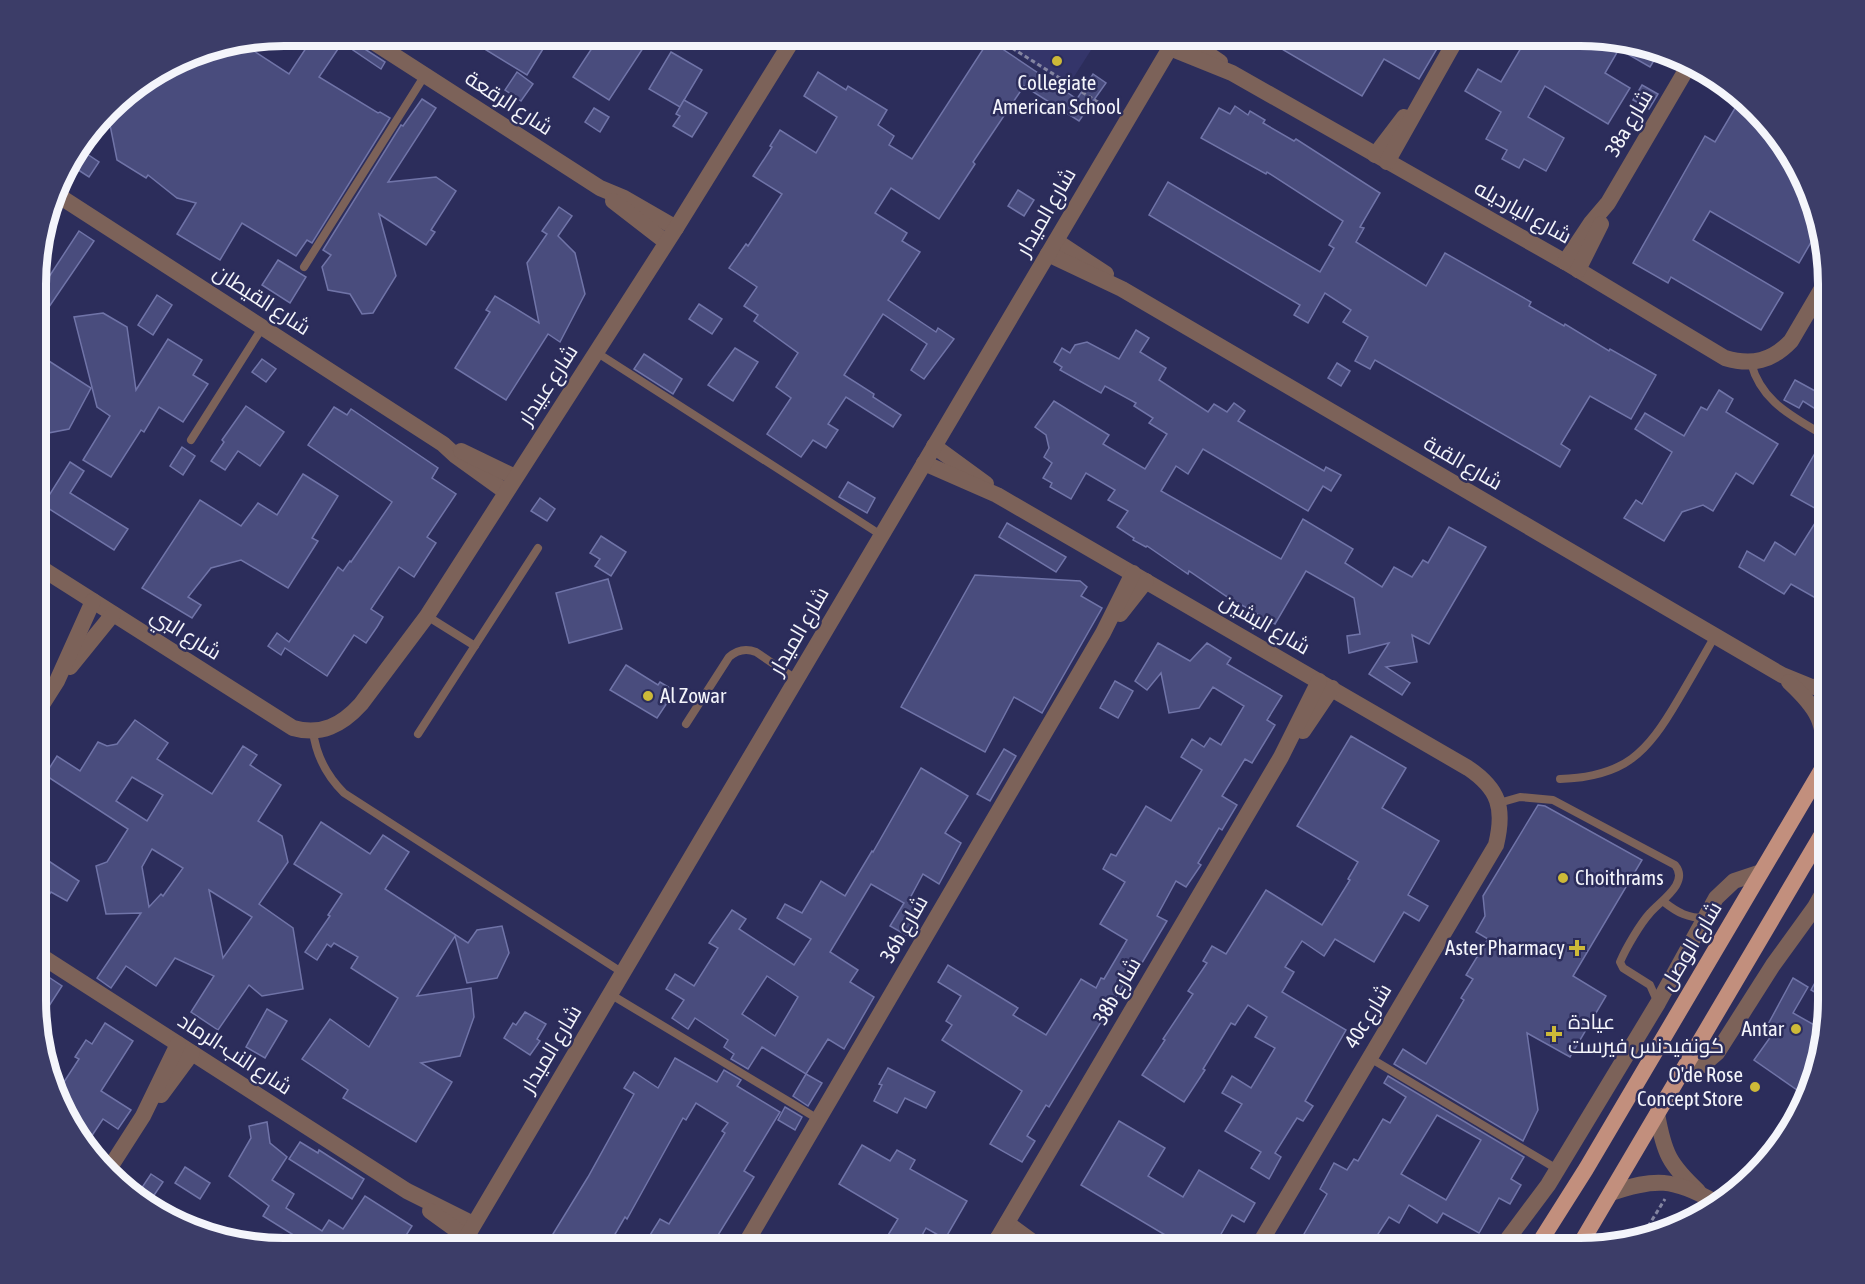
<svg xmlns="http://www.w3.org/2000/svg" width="1865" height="1284" font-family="'Asap Condensed',Cairo,sans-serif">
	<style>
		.built { fill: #34356a }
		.building { fill: #494c7d; stroke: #7074a8; stroke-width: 1.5; fill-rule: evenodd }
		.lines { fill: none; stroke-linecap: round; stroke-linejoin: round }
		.path { stroke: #8485a1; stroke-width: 3; stroke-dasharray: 4.5 3; stroke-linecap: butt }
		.service { stroke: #7c6259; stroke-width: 8 }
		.minor { stroke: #7c6259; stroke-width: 16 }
		.primary { stroke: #c28f7d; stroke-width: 16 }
		.poi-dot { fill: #cdb938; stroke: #2c2d5b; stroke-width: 2 }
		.labels { text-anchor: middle; stroke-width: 5; stroke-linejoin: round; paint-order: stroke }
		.poi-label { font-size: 21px; fill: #f4f5fb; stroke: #2c2d5b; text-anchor: start }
		.street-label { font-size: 21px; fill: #f4f5fb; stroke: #2c2d5b }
		.rim { fill: none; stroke: #f4f5fb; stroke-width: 8 }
	</style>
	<rect width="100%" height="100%" fill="#2c2d5b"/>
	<path class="built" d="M990 36H1100L1068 86Z"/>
	<g class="building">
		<path d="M314 36H318L338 49 319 77 378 113 380 112 390 118 312 243 307 240 296 256 242 223 220 260 177 234 196 203 177 198 148 175 146 178 117 160 108 115 120 98 131 91 137 94 143 84 190 55 243 44 289 74Z"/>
		<path d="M484 36H551L527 75 478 45Z"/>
		<path d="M600 36H651L609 100 573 77Z"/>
		<path d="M1286 36H1421L1438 47 1419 79 1384 59 1362 96 1280 48Z"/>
		<path d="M1528 36 1596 37 1661 49 1650 67 1619 49 1605 73 1630 88 1608 124 1545 86 1528 117 1564 138 1546 171 1524 159 1519 168 1502 159 1507 150 1486 139 1501 112 1465 91 1478 69 1501 82Z"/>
		<path d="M989 40 1077 99 1093 74 1106 83 1079 121 1024 86 973 162 975 164 939 219 891 188 875 213 907 233 902 241 920 252 888 300 936 332 938 328 954 339 924 379 911 370 927 344 883 314 844 375 874 394 873 397 901 415 893 427 846 397 828 424 838 430 826 448 813 440 801 457 767 434 791 398 776 387 798 353 754 321 758 315 744 306 757 287 729 268 746 244 748 246 782 194 753 176 772 147 770 146 780 130 816 153 837 117 804 96 818 72 846 90 848 86 887 110 878 125 894 136 889 145 912 159Z"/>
		<path d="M357 44 385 62 381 69 353 50Z"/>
		<path d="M671 52 702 70 680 107 649 89Z"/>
		<path d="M517 72 533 84 521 101 505 90Z"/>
		<path d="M1642 85 1658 94 1649 109 1633 100Z"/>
		<path d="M1741 98 1796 161 1817 232 1799 263 1710 211 1693 240 1783 293 1761 330 1671 277 1668 283 1633 263 1705 136 1715 142Z"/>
		<path d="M422 99 436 108 388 182 436 177 456 191 431 230 435 232 426 245 379 214 396 276 373 313 362 314 350 294 328 290 322 267 331 255 323 250 401 125 403 126Z"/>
		<path d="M684 100 707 113 692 137 673 126 680 116 676 114Z"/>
		<path d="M1235 106 1248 115 1250 111 1265 120 1263 123 1294 141 1296 139 1380 193 1360 227 1364 228 1356 242 1426 286 1445 253 1531 302 1529 306 1564 326 1565 324 1609 351 1610 349 1656 375 1631 419 1590 396 1561 444 1570 450 1560 467 1375 360 1370 369 1355 361 1368 337 1343 322 1351 310 1325 293 1308 323 1294 315 1300 305 1149 215 1168 182 1320 272 1334 248 1329 245 1343 221 1267 172 1266 174 1201 138 1219 108 1230 114Z"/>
		<path d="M594 108 609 117 600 132 585 122Z"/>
		<path d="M81 150 99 162 89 177 69 164Z"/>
		<path d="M1018 190 1034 200 1024 216 1008 206Z"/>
		<path d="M559 207 572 216 558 236 575 253 585 294 560 342 548 334 506 400 455 368 490 312 486 310 495 296 539 323 527 263 547 234 542 231Z"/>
		<path d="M79 231 94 241 38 323V278L45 283Z"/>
		<path d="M278 260 306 277 290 303 262 285Z"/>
		<path d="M157 295 172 305 153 335 138 325Z"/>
		<path d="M699 304 722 319 712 334 689 319Z"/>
		<path d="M103 313 127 327 136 390 168 339 202 360 193 375 208 384 183 422 159 407 144 432 141 430 111 477 83 460 110 416 97 407 74 317Z"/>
		<path d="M1136 330 1149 338 1140 352 1166 368 1159 380 1208 412 1214 404 1227 412 1234 403 1245 411 1238 421 1324 471 1326 467 1341 475 1331 491 1323 486 1308 511 1203 449 1188 474 1176 466 1161 491 1281 559 1303 519 1353 549 1345 563 1382 587 1394 567 1412 577 1423 560 1428 563 1449 527 1486 547 1429 644 1412 635 1417 662 1386 667 1410 683 1402 695 1369 674 1389 643 1349 653 1347 636 1360 634 1354 598 1306 571 1275 624 1226 596 1189 571 1188 574 1182 570 1147 546 1146 547 1133 540 1134 538 1117 527 1128 511 1108 500 1115 490 1086 473 1071 499 1050 487 1052 483 1043 478 1052 463 1044 457 1049 448 1046 435 1035 427 1054 401 1109 435 1103 444 1145 469 1167 434 1149 423 1153 418 1134 406 1136 403 1105 386 1101 393 1060 370 1062 367 1054 362 1062 348 1070 353 1075 345 1087 342 1119 359Z"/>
		<path d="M735 348 758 362 733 401 708 385Z"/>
		<path d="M38 354 91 388 69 429 38 435Z"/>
		<path d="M644 354 682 379 673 394 634 369Z"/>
		<path d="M262 359 276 369 266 382 252 372Z"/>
		<path d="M1337 363 1350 371 1341 386 1328 378Z"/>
		<path d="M1795 380 1828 398V417L1803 401 1799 408 1784 400Z"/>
		<path d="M1719 390 1733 399 1726 412 1778 444 1753 484 1736 473 1713 511 1703 505 1682 512 1664 541 1624 518 1636 500 1642 504 1672 452 1635 429 1645 413 1684 436 1701 407 1707 410Z"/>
		<path d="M246 406 284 432 260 466 238 451 225 470 211 461 224 442 222 440Z"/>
		<path d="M334 407 347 415 351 409 438 468 432 478 456 494 427 537 436 543 414 577 399 567 371 609 383 617 377 627 366 643 354 635 327 676 285 648 281 655 268 646 277 633 289 642 338 567 343 571 350 561 351 562 392 502 308 445Z"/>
		<path d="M182 447 195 456 183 475 170 466Z"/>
		<path d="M1818 448 1828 454V605L1791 584 1784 594 1739 567 1747 551 1764 561 1775 542 1795 555 1822 512 1791 495Z"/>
		<path d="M70 462 84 471 70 493 128 529 114 550 43 505Z"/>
		<path d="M303 474 338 496 312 538 318 541 288 588 241 560 211 568 188 597 201 605 192 618 142 588 200 500 241 526 258 503 277 515Z"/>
		<path d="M848 482 875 498 867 513 839 497Z"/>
		<path d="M540 498 555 509 547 521 531 511Z"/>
		<path d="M1007 523 1066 557 1056 572 999 537Z"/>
		<path d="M601 536 626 552 611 576 595 566 600 559 590 553Z"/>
		<path d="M975 575 1080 581 1087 587 1081 596 1102 608 1042 713 1014 697 985 752 901 707Z"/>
		<path d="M608 579 622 629 569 643 556 593Z"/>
		<path d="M1158 643 1190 661 1207 643 1231 658 1227 664 1282 696 1267 720 1275 725 1252 763 1245 759 1222 796 1237 805 1222 830 1219 828 1198 863 1201 865 1186 887 1176 881 1157 916 1167 921 1133 978 1129 976 1049 1107 1046 1105 1027 1136 1035 1141 1022 1162 990 1144 1022 1091 942 1040 952 1025 946 1021 961 996 938 982 948 965 1018 1008 1013 1015 1046 1035 1081 979 1096 988 1101 978 1104 979 1127 940 1100 924 1125 882 1103 869 1111 854 1116 856 1146 806 1171 821 1202 770 1181 757 1192 739 1204 747 1210 738 1221 745 1244 706 1213 687 1199 708 1169 713 1161 673 1147 690 1135 681Z"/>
		<path d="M626 665 658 685 660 682 675 691 657 718 610 690Z"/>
		<path d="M1115 681 1133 691 1118 718 1100 708Z"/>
		<path d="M135 720 168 743 157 759 212 794 243 746 257 755 250 765 281 785 258 821 282 836 288 862 259 904 293 928 303 989 262 996 249 985 218 1030 191 1012 214 976 175 958 156 986 126 966 111 988 97 978 141 913 106 914 96 866 107 862 128 829 45 775 57 756 80 771 98 742 107 746 117 744ZM132 777 163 795 147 821 116 801ZM152 849 183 868 163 896 161 894 149 907 142 867ZM209 890 252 917 223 958Z"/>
		<path d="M1351 736 1406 768 1382 808 1439 841 1408 895 1428 906 1419 921 1404 912 1374 962 1335 939 1324 956 1302 941 1285 967 1294 972 1282 992 1346 1030 1305 1101 1313 1106 1303 1121 1297 1118 1275 1153 1281 1157 1269 1179 1251 1168 1261 1152 1225 1131 1242 1104 1222 1093 1232 1076 1251 1088 1275 1048 1255 1037 1267 1017 1248 1005 1235 1025 1231 1023 1203 1069 1205 1070 1184 1102 1142 1075 1165 1040 1163 1039 1193 994 1188 991 1207 963 1203 961 1212 946 1226 954 1266 890 1322 925 1350 880 1348 879 1358 862 1297 826Z"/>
		<path d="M1004 749 1016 756 990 801 977 794Z"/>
		<path d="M921 768 968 796 945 833 961 843 939 884 923 874 909 900 922 907 906 935 890 926 904 903 871 884 830 952 858 970 850 982 874 997 844 1049 828 1039 806 1074 762 1047 748 1069 731 1059 734 1054 724 1047 728 1040 695 1018 688 1029 672 1018 684 1000 666 989 675 974 694 986 718 948 709 943 732 910 746 919 739 929 794 965 811 939 777 918 785 904 802 913 821 881 845 896 872 851 873 852ZM767 976 798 997 775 1036 742 1014Z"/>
		<path d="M1538 805 1545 806 1642 860 1573 976 1606 996 1570 1057 1527 1033 1538 1110 1523 1141 1394 1064 1403 1049 1426 1064 1464 1000 1461 998 1473 979 1466 975 1488 939 1476 932 1485 916 1483 896Z"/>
		<path d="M321 822 370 854 383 835 409 852 385 889 468 943 477 930 502 926 509 953 497 978 467 983 455 936 417 996 471 988 474 1017 460 1056 421 1063 452 1082 416 1142 343 1098 348 1090 302 1059 330 1019 369 1047 398 998 351 968 358 957 334 943 331 947 327 944 317 960 305 952 330 916 328 915 342 894 294 864Z"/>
		<path d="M38 854 79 881 67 901 51 892 38 911Z"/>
		<path d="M1828 959V1000L1811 990Z"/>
		<path d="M47 976 62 986 38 1023V989Z"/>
		<path d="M1793 978 1808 987 1793 1013 1825 1031 1824 1040 1809 1066 1812 1068 1797 1090 1754 1060 1774 1032 1766 1028Z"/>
		<path d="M267 1009 287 1021 265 1058 246 1047Z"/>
		<path d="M525 1012 546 1024 537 1039 540 1041 530 1055 504 1038 513 1023 516 1025Z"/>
		<path d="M105 1023 133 1041 101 1091 131 1110 118 1129 103 1119 87 1143 69 1124 58 1091 79 1059 75 1057 86 1040 92 1044Z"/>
		<path d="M675 1058 717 1082 724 1070 741 1080 737 1086 780 1112 744 1171 754 1177 715 1240 709 1237 703 1248H642L660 1219 669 1224 725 1133 722 1131 728 1123 696 1103 686 1120 683 1118 627 1219 625 1217 607 1248H556L548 1242 588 1177 634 1094 624 1088 634 1072 658 1088Z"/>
		<path d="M888 1068 935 1092 926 1108 905 1098 897 1113 874 1101 882 1085 879 1084Z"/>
		<path d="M806 1074 822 1083 808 1106 793 1096Z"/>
		<path d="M1388 1076 1524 1157 1511 1179 1521 1185 1510 1204 1499 1198 1479 1233 1443 1213 1437 1223 1409 1205 1399 1223 1389 1217 1369 1248H1308L1304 1234 1327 1194 1320 1189 1334 1163 1347 1170 1354 1159 1358 1161 1383 1119 1390 1123 1406 1097 1384 1083ZM1437 1115 1481 1140 1446 1200 1401 1174Z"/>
		<path d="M785 1107 802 1117 795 1130 778 1120Z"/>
		<path d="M1119 1121 1165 1148 1148 1176 1183 1197 1199 1170 1255 1203 1244 1222 1232 1215 1213 1248H1187L1081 1185Z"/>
		<path d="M267 1122 270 1143 287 1157 272 1180 294 1194 286 1208 322 1231 329 1220 343 1229 365 1196 412 1226 398 1248 295 1247 300 1239 263 1216 269 1206 229 1176 251 1138 249 1126Z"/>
		<path d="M300 1142 318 1153 319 1150 364 1179 352 1199 289 1159Z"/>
		<path d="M862 1145 890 1161 897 1150 915 1160 910 1169 967 1201 945 1239 926 1228 915 1248H899L885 1240 898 1219 839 1184Z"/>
		<path d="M185 1167 210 1183 200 1199 175 1183Z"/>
		<path d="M151 1174 163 1182 148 1204 135 1198Z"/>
	</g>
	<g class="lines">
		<g class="path">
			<path d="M993 36 1112 111"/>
			<path d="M1644 1233 1665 1199"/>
			<path d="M1401 1248 1415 1242 1437 1248"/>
		</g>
		<g class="service">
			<path d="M304 267 425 75"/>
			<path d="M1809 311 1828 322"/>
			<path d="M596 352 881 535"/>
			<path d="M1751 363C1762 404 1795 417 1828 438"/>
			<path d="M191 440 262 328"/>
			<path d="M427 616 475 646"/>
			<path d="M686 724 729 657C737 650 746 648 756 652L796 679"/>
			<path d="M313 731C316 756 326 775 344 793L623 973"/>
			<path d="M418 734 538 548"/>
			<path d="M1560 779C1625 777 1647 753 1678 700 1691 678 1703 657 1715 636"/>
			<path d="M1499 803 1520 797 1553 800 1675 865C1690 883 1660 901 1650 913 1640 924 1626 948 1620 962L1623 968 1650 985 1658 1003"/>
			<path d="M1664 902C1678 913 1688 918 1705 918"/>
			<path d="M610 994 818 1119"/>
			<path d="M1370 1058 1557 1169"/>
		</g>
		<g class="minor">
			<path d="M364 36 600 188 624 198 676 228"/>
			<path d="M1182 36 1220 62"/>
			<path d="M1170 48 1232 73 1565 262 1725 358C1752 366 1772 361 1791 341L1828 278"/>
			<path d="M1375 155 1404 117"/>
			<path d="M1387 162 1458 36"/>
			<path d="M56 194 443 444 456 456 506 492"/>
			<path d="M613 201 666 242"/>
			<path d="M1056 241 1106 274"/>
			<path d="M1048 254 1122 289 1782 675 1809 686 1828 690"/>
			<path d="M1565 262 1591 223 1608 203 1689 65"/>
			<path d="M1578 270 1601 224"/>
			<path d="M934 446 986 484"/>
			<path d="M461 451 515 477"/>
			<path d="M924 463 997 495 1468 768C1499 789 1505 808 1496 845L1257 1248"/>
			<path d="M38 566 293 728C321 736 342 725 361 704L427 616 676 228 795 36"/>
			<path d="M1120 614 1146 581"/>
			<path d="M70 667 113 614"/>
			<path d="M1789 682C1819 710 1824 721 1826 763"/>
			<path d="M38 711 57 681 93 601"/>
			<path d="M1303 731 1332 688"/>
			<path d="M38 954 407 1191 473 1224"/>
			<path d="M1680 1076 1704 1064 1717 1053 1773 965 1815 907 1828 884"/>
			<path d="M161 1095 192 1053"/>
			<path d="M1657 1114C1664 1153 1669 1164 1698 1191"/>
			<path d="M109 1169 143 1116 178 1044"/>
			<path d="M1611 1193C1655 1178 1673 1178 1715 1202"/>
			<path d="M430 1211 466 1237"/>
			<path d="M1007 1223 1041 1248"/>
			<path d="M997 1239 1019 1248"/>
			<path d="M460 1248 1177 36"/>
			<path d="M743 1248 1103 633 1133 573"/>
			<path d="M992 1248 1281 757 1319 681"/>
			<path d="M1501 1248 1548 1185 1658 1003 1716 898 1734 881 1761 872"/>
		</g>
		<g class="primary">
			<path d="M1536 1248 1586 1169 1828 759"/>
			<path d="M1578 1248 1828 824"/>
		</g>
	</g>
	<g class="poi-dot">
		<circle cx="1057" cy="61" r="6"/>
		<circle cx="648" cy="696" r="6"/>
		<circle cx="1563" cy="878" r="6"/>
		<path d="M1574 939h6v6h6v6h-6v6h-6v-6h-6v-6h6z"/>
		<circle cx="1796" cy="1029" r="6"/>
		<path d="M1551 1025h6v6h6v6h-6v6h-6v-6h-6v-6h6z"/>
		<circle cx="1755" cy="1087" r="6"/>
	</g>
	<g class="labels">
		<g class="poi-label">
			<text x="1057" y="90" text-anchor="middle">Collegiate<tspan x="1057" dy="24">American School</tspan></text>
			<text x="660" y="703">Al Zowar</text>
			<text x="1575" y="885">Choithrams</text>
			<text x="1565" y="955" text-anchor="end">Aster Pharmacy</text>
			<text x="1568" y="1029">عيادة<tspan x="1568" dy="24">كونفيدنس فيرست</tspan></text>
			<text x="1784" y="1036" text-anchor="end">Antar</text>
			<text x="1743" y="1082" text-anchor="end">O'de Rose<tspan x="1743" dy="24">Concept Store</tspan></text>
		</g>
		<g class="street-label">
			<text transform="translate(509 103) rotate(33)" y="7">شارع الرقعة</text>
			<text transform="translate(1629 123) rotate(-60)" y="7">38a شارع</text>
			<text transform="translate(1046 212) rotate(-60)" y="7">شارع الميدار</text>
			<text transform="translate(1523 212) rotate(29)" y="7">شارع اليارديله</text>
			<text transform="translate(262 300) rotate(33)" y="7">شارع القيطان</text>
			<text transform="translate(548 385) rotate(-57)" y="7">شارع عبيدار</text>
			<text transform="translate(1463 463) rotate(30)" y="7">شارع القبة</text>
			<text transform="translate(1265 624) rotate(30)" y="7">شارع البشين</text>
			<text transform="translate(799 631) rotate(-60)" y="7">شارع الميدار</text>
			<text transform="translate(186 634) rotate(32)" y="7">شارع البي</text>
			<text transform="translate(904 929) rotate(-60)" y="7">36b شارع</text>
			<text transform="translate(1691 946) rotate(-59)" y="7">شارع الوصل</text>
			<text transform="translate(1117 991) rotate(-60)" y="7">38b شارع</text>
			<text transform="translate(1368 1016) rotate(-59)" y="7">40c شارع</text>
			<text transform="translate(551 1049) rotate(-59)" y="7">شارع الميدار</text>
			<text transform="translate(235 1054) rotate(33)" y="7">شارع النب-الرماد</text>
		</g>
	</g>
	<path d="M0 0H1865V1284H0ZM284 46H1580A238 238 0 0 1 1818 284V1000A238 238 0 0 1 1580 1238H284A238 238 0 0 1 46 1000V284A238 238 0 0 1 284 46Z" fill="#3c3d68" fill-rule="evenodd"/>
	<path class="rim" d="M284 46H1580A238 238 0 0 1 1818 284V1000A238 238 0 0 1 1580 1238H284A238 238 0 0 1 46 1000V284A238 238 0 0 1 284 46Z"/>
</svg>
